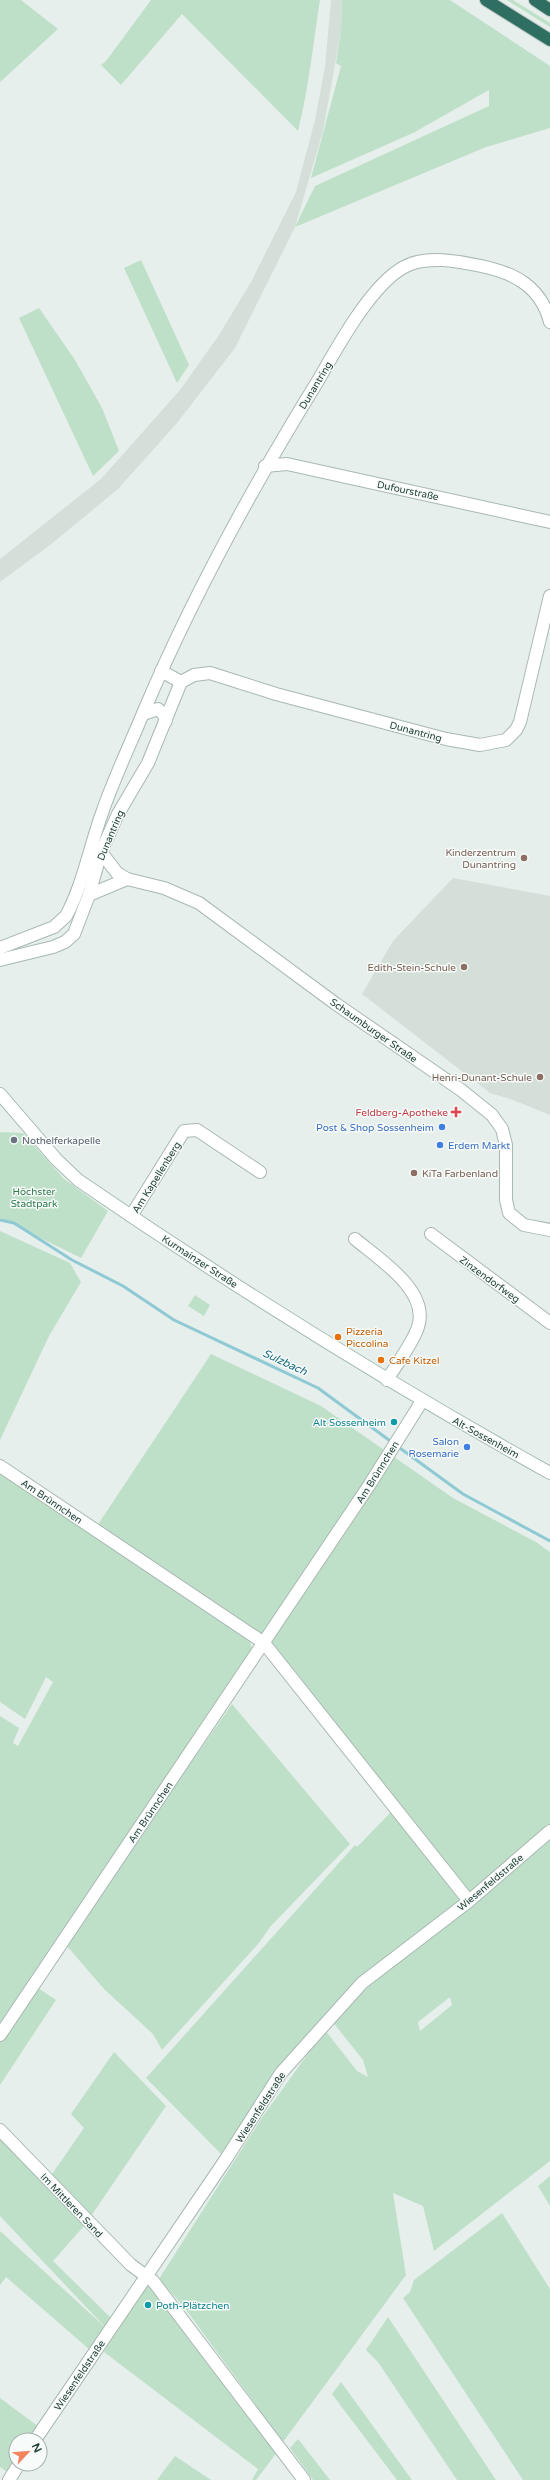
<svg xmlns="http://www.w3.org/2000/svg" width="550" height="2480" font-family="'Varela Round',sans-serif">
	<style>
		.built { fill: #d4dfda }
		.green { fill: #bfe0c8; fill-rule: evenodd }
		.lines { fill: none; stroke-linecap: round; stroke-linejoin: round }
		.stream { stroke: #8ec9d4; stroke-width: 3 }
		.street-casing { stroke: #a8b8b2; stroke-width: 14 }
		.secondary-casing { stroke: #a4bbb3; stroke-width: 14 }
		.highway-casing { stroke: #c2cac8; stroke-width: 14 }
		.street { stroke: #fff; stroke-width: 12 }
		.secondary { stroke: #fff; stroke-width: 12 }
		.highway { stroke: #2f6f62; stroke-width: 12 }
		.education-dot { fill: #8d6e63; stroke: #f7fbf9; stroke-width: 1.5 }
		.health-dot { fill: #e0444e; stroke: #f7fbf9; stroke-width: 1.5 }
		.shop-dot { fill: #3f7fe0; stroke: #f7fbf9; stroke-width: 1.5 }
		.worship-dot { fill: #6b7280; stroke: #f7fbf9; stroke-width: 1.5 }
		.food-dot { fill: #e8710a; stroke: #f7fbf9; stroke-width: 1.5 }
		.culture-dot { fill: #0f9aa8; stroke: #f7fbf9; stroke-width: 1.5 }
		.labels { text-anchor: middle; stroke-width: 3; stroke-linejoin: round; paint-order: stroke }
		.street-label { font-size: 10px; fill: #24423a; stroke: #f7fbf9 }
		.education-label { font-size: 10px; fill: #785e54; stroke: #f7fbf9; text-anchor: end }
		.health-label { font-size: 10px; fill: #be3a42; stroke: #f7fbf9; text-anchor: end }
		.shop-label { font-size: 10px; fill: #366cbe; stroke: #f7fbf9; text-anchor: end }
		.worship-label { font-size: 10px; fill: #5b616d; stroke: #f7fbf9; text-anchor: start }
		.park-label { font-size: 10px; fill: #2d7a4b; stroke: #f7fbf9 }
		.food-label { font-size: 10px; fill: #c56008; stroke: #f7fbf9; text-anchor: start }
		.culture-label { font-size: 10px; fill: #0d838f; stroke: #f7fbf9; text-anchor: end }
		.water-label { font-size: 11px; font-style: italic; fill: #1c6f80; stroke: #f7fbf9 }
	</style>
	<rect width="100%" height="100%" fill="#e6efeb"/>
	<g class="built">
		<path d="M331 0H342L341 31 323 131 295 227 235 348 177 423 118 489 50 545 0 582V559L101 479 180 390 219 335 251 282 296 192 315 120 325 67Z"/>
		<path d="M453 878 550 896V1115L513 1100 490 1093 362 994 393 941Z"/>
	</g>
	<g class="green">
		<path d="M0 0H21L58 29 0 82Z"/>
		<path d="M151 0H320C313 44 309 87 298 131L182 14 121 85 101 65 106 61Z"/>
		<path d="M342 0H450L550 66V128L486 147 295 227 315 186 489 106V90L413 133 311 178 341 66 336 63 341 31Z"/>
		<path d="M507 0H513L550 23V27Z"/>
		<path d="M141 260 189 365 177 383 124 268Z"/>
		<path d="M39 308 75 360 102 408 119 451 93 476 19 318Z"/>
		<path d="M0 1132 23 1133 64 1179 108 1211 81 1258 0 1218Z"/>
		<path d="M0 1231 70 1263 81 1282 49 1336 0 1440Z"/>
		<path d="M195 1295 210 1305 204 1316 188 1306Z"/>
		<path d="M211 1354 321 1406 453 1498 536 1542 550 1552V2161L434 2251 423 2206 393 2193 406 2275 283 2442 184 2307 159 2279 261 2119 325 2030 357 2071 368 2077 363 2060 332 2021 395 1962 476 1903 271 1643 97 1526ZM450 1997 452 2005 420 2031 418 2022Z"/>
		<path d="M0 1472 249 1639 253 1652 189 1743 178 1763 0 2029V1716L19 1728 13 1743 18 1746 53 1682 46 1677 25 1719 0 1702Z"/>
		<path d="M232 1704 350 1844 270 1927 259 1943 162 2050 153 2034 104 1989 67 1946 130 1850Z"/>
		<path d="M391 1812 464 1899 323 2024 226 2159 146 2078 355 1845 357 1847Z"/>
		<path d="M35 1986 56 2000 0 2085V2039Z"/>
		<path d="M114 2052 166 2106 91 2216 50 2177 84 2128 71 2114Z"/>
		<path d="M0 2137 37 2173 84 2226 53 2261 112 2319 90 2350 6 2277 0 2285V2231L107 2329 0 2216Z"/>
		<path d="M550 2176V2206L538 2186Z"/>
		<path d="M502 2213 550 2289V2480H523L403 2298 410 2292 414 2280Z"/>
		<path d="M145 2283H151L276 2448 275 2455 256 2480H252L258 2469 104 2352 121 2317Z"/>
		<path d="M388 2317 496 2480H457L378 2362 366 2350Z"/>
		<path d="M341 2382 412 2480H397L332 2394Z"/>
		<path d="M0 2398 39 2427 31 2440H16V2460L7 2472 0 2467Z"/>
		<path d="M298 2439 330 2480H313L290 2448Z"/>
		<path d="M175 2456 211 2480H157Z"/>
	</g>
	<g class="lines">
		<g class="stream">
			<path d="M0 1220 14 1223 72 1260 123 1286 174 1320 318 1388 393 1443"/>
			<path d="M397 1446 463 1494 550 1541"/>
		</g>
		<g class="street-casing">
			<g id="street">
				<path d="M265 466 287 464 550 522"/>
				<path d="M161 671 181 682"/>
				<path d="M143 714 158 709 164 715 166 721"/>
				<path d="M101 852 117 873 127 879 164 888 199 903 336 1004 461 1090 492 1115 502 1129 506 1145V1200L509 1213 524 1225 550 1230"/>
				<path d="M89 895 127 879"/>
				<path d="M0 948 54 927 66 916C83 885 90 846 102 813 114 778 130 745 144 711 193 595 253 486 319 379 338 346 371 285 404 267 426 255 457 261 481 266 515 273 541 287 550 322"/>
				<path d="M0 960 53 947 65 942 74 934 89 895 101 852 118 814 148 763 181 682 194 675 210 673 276 694 446 739 480 745 506 740 516 730 520 722 550 596"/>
				<path d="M131 1216 184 1131 197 1130 260 1172"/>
				<path d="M431 1234 550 1323"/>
				<path d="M355 1239C379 1259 430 1291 418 1327 413 1343 396 1365 387 1380"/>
				<path d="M0 1466 264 1643 469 1901"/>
				<path d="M0 2035 370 1484 422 1401"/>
				<path d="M0 2130 131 2265 153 2281 304 2480"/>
				<path d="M35 2440 226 2159 281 2073 362 1983 469 1901 550 1831"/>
				<path d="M9 2480 19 2464"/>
			</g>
		</g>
		<g class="secondary-casing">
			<path id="secondary" d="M0 1094 56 1159 78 1180C231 1285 388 1383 550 1473"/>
		</g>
		<g class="highway-casing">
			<g id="highway">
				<path d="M486 0 550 40"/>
				<path d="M535 0 550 10"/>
			</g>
		</g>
		<use href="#street" class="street"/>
		<use href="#secondary" class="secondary"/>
		<use href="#highway" class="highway"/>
	</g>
	<g class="education-dot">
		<circle cx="524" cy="858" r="4"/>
		<circle cx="464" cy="967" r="4"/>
		<circle cx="540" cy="1077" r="4"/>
		<circle cx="414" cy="1173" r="4"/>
	</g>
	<path class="health-dot" d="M454 1106h4v4h4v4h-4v4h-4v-4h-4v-4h4z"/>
	<g class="shop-dot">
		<circle cx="442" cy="1127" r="4"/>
		<circle cx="440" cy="1145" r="4"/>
		<circle cx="467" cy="1447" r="4"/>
	</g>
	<circle class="worship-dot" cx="14" cy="1140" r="4"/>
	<g class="food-dot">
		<circle cx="338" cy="1337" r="4"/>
		<circle cx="381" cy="1360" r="4"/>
	</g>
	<g class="culture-dot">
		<circle cx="394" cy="1422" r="4"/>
		<circle cx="148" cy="2305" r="4"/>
	</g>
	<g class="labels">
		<g class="street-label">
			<text transform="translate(315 385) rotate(-59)" y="4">Dunantring</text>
			<text transform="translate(408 490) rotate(12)" y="4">Dufourstraße</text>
			<text transform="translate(416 731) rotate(15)" y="4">Dunantring</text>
			<text transform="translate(110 835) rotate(-67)" y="4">Dunantring</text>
			<text transform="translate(374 1030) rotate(35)" y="4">Schaumburger Straße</text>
			<text transform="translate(156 1177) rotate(-58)" y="4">Am Kapellenberg</text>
			<text transform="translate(200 1261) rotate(33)" y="4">Kurmainzer Straße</text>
			<text transform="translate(490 1279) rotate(36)" y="4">Zinzendorfweg</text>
			<text transform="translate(486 1437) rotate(29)" y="4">Alt-Sossenheim</text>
			<text transform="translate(377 1472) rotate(-58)" y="4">Am Brünnchen</text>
			<text transform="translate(52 1501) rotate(34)" y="4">Am Brünnchen</text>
			<text transform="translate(150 1812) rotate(-56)" y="4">Am Brünnchen</text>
			<text transform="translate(490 1882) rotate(-40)" y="4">Wiesenfeldstraße</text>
			<text transform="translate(260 2107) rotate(-57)" y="4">Wiesenfeldstraße</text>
			<text transform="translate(72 2205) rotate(46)" y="4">Im Mittleren Sand</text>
			<text transform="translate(79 2375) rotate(-56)" y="4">Wiesenfeldstraße</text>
		</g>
		<g class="education-label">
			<text x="516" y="856">Kinderzentrum<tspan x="516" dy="12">Dunantring</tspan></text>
			<text x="456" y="971">Edith-Stein-Schule</text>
			<text x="532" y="1081">Henri-Dunant-Schule</text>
			<text x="422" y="1177" text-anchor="start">KiTa Farbenland</text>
		</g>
		<g class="health-label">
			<text x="448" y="1116">Feldberg-Apotheke</text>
		</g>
		<g class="shop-label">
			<text x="434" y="1131">Post &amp; Shop Sossenheim</text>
			<text x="448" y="1149" text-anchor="start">Erdem Markt</text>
			<text x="459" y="1445">Salon<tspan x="459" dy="12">Rosemarie</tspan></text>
		</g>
		<g class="worship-label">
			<text x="22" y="1144">Nothelferkapelle</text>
		</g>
		<g class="park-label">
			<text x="34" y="1195">Höchster<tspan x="34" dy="12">Stadtpark</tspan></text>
		</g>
		<g class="food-label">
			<text x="346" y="1335">Pizzeria<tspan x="346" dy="12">Piccolina</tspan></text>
			<text x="389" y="1364">Cafe Kitzel</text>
		</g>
		<g class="culture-label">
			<text x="386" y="1426">Alt Sossenheim</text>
			<text x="156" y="2309" text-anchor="start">Poth-Plätzchen</text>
		</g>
		<g class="water-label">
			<text transform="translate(285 1362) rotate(25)" y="4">Sulzbach</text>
		</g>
	</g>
	<g transform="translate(28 2452) rotate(64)"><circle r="19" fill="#f7fbf9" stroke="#a3b1ad"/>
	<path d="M0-3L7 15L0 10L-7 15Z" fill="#f4845f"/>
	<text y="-6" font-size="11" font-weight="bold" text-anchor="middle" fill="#24423a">N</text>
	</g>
</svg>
